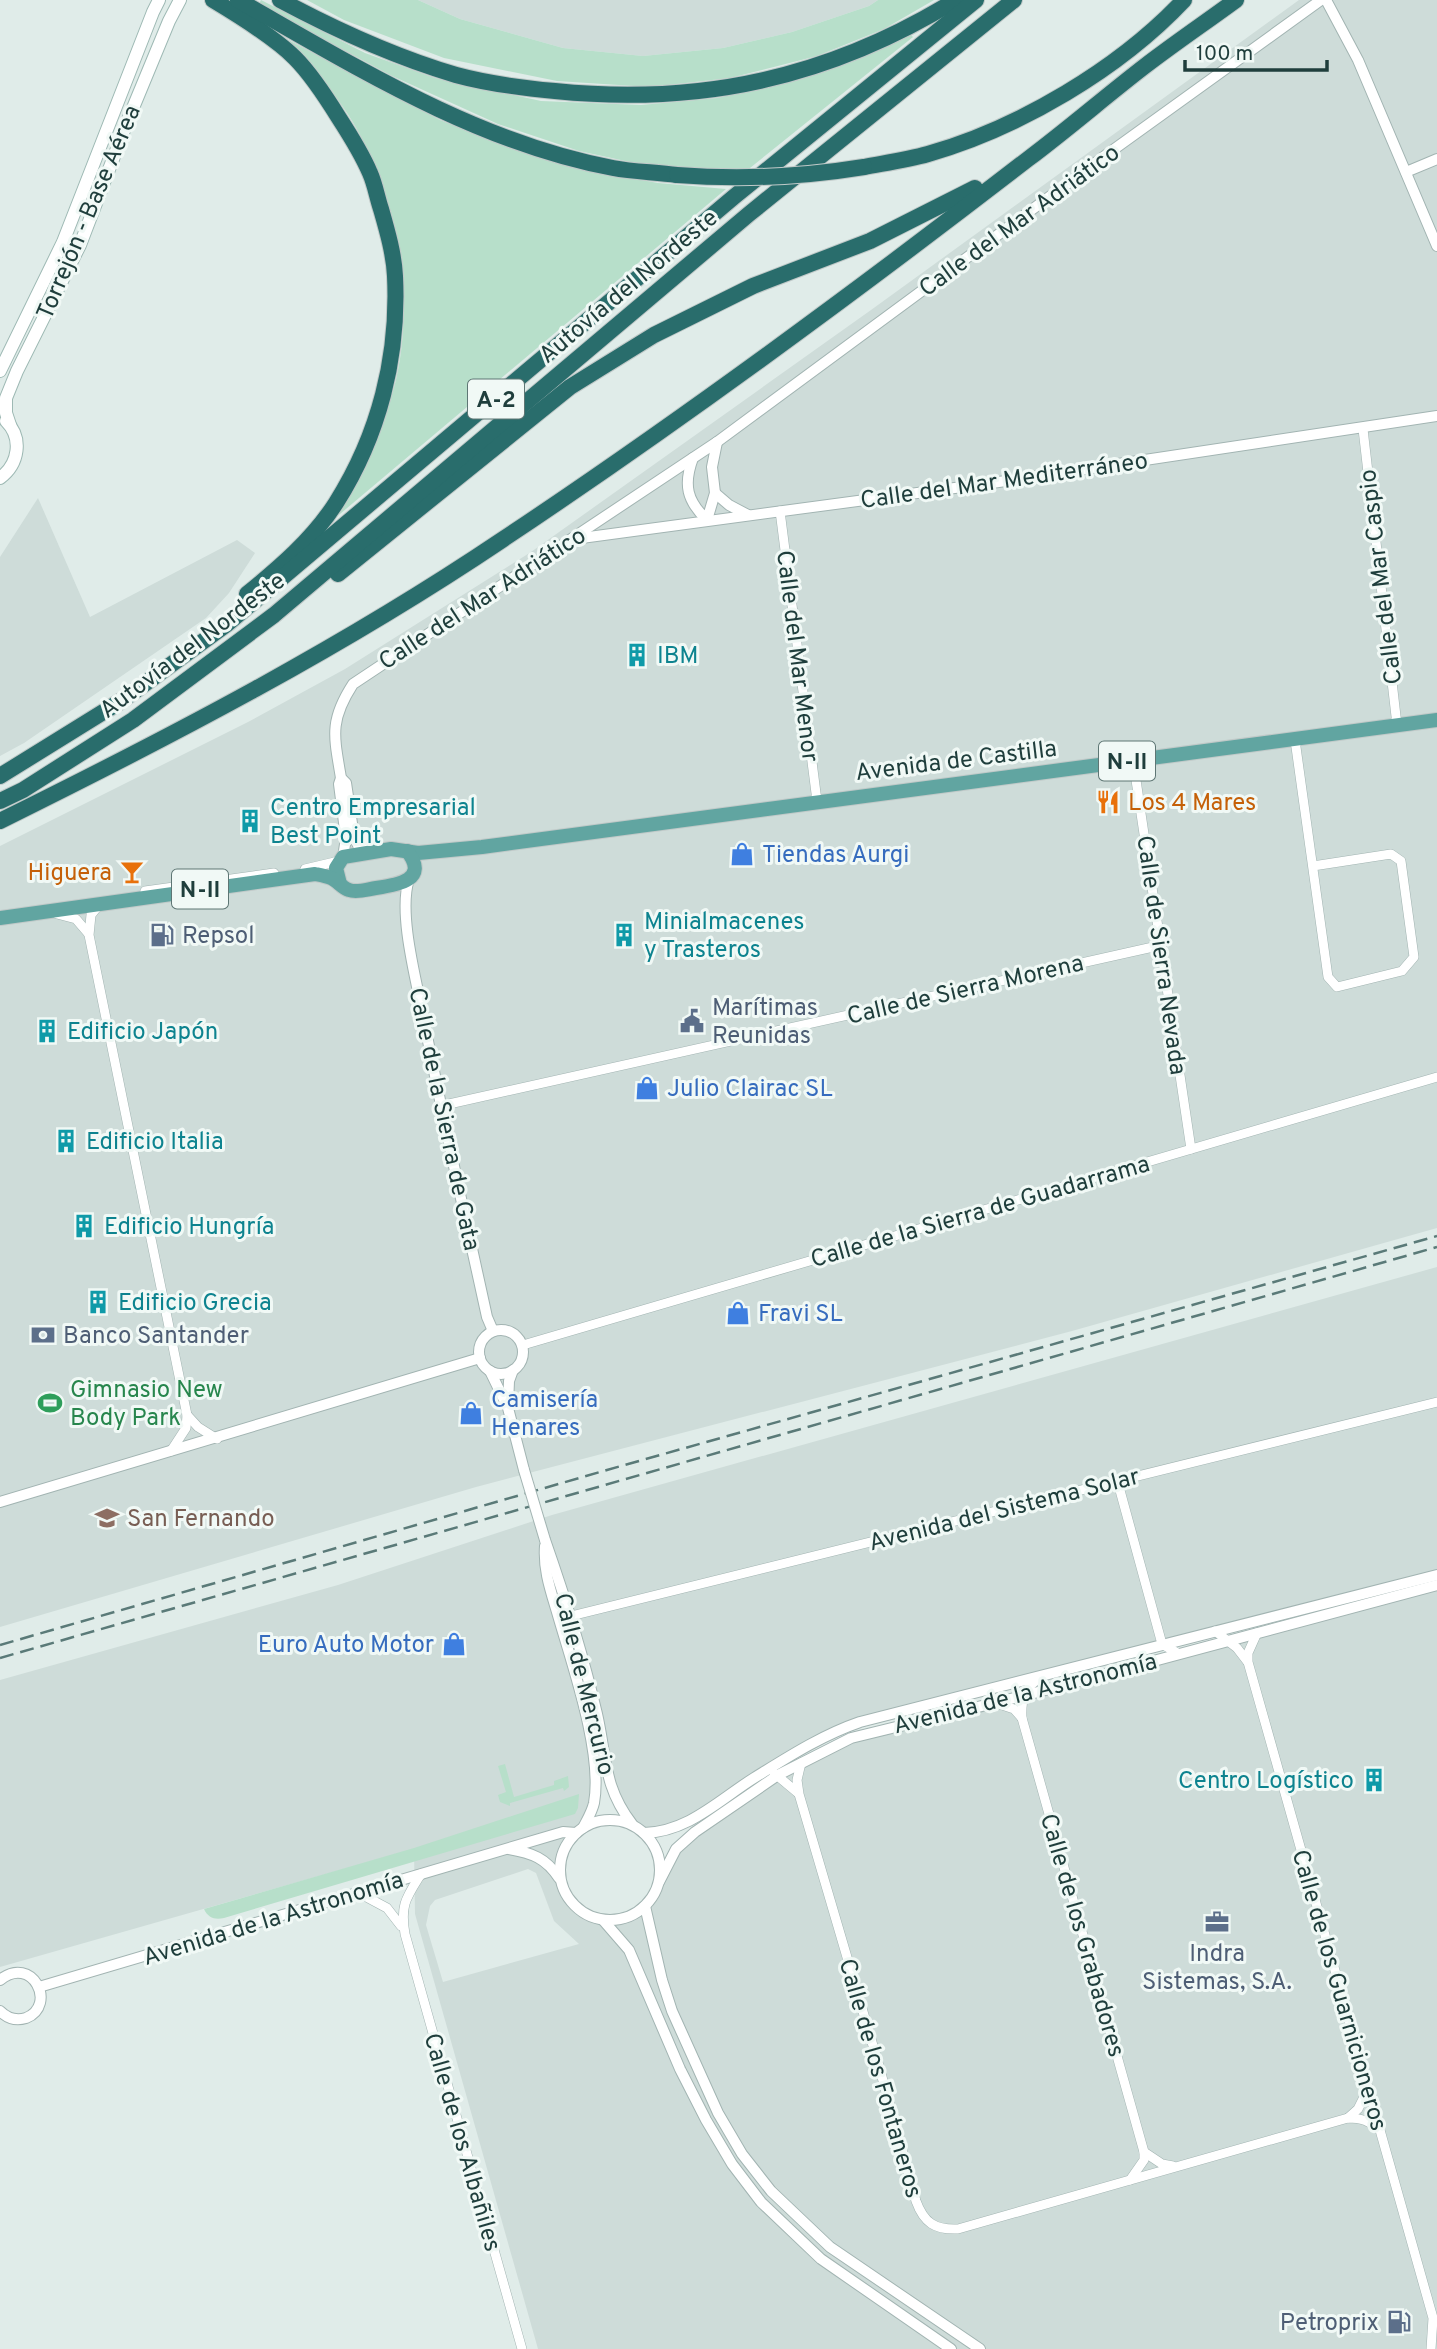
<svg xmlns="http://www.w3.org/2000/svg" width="1437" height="2349" font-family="Overpass,sans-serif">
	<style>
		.built { fill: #cedcd9; fill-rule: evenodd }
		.green { fill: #b7dfca }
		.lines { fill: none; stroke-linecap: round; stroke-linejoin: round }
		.minor-casing { stroke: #a2b4b2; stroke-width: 10 }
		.tertiary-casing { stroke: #a2b4b2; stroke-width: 12 }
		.secondary-casing { stroke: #9eb9b4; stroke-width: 14 }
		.primary-casing { stroke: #c0c9c8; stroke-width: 16 }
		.motorway-casing { stroke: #c0c9c8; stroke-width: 18 }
		.minor { stroke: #fff; stroke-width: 9 }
		.tertiary { stroke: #fff; stroke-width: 10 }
		.secondary { stroke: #fff; stroke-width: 12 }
		.primary { stroke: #61a5a1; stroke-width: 14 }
		.motorway { stroke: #296d6c; stroke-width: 16 }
		.rail { stroke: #5a7a78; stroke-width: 2.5; stroke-dasharray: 14 7; stroke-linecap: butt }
		.tertiary-bridge-casing { stroke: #a2b4b2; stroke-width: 12; stroke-linecap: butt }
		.motorway-bridge-casing { stroke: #c0c9c8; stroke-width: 18; stroke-linecap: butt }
		.tertiary-bridge { stroke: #fff; stroke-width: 10 }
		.motorway-bridge { stroke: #296d6c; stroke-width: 16 }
		.labels { text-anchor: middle; stroke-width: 6; stroke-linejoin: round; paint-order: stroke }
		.shield { fill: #f1f9f6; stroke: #5e7674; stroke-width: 2 }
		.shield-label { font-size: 23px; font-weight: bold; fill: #1f3e3c }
		.street-label { font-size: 24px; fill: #1f3e3c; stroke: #f1f9f6 }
		.culture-label { font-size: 24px; fill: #0d838f; stroke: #f1f9f6; text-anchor: start }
		.food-label { font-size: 24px; fill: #c56008; stroke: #f1f9f6; text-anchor: start }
		.shop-label { font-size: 24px; fill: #366cbe; stroke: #f1f9f6; text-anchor: start }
		.service-label { font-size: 24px; fill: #4e5e75; stroke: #f1f9f6; text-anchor: start }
		.leisure-label { font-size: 24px; fill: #27864d; stroke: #f1f9f6; text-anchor: start }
		.education-label { font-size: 24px; fill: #785e54; stroke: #f1f9f6; text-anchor: start }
	</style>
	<rect width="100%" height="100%" fill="#e0ece9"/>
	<g class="built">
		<path d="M418 0H878L869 6 792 32 723 48 643 56 563 48 460 19Z"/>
		<path d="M1299 0H1437V1228L1072 1331 476 1487 0 1627V846L248 722 345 669 531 552 871 310Z"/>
		<path d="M38 498 90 617 237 540 255 553 229 593 206 618 24 743 0 756V557Z"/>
		<path d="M1437 1267V1575L847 1727 688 1823 644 1833 632 1824 617 1805 571 1616 544 1556 579 1688 595 1791 576 1833 563 1852 560 1867 561 1881 566 1894 574 1905 585 1913 603 1920 618 1919 632 1915 645 1906 653 1896 676 1849 823 1750 1437 1585V2349H538L415 1914 414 1849 0 1967V1680L338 1585 552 1515ZM528 1869 536 1873 554 1921 579 1944 443 1982 426 1925 430 1906 435 1900Z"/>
	</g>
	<g class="green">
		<path d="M261 0 365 53 435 78 541 101 641 105 717 98 802 79 911 35 913 37 745 172 644 165 579 151 498 124 390 75 259 4Z"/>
		<path d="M307 0H418L460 19 563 48 643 56 723 48 792 32 869 6 878 0H934L884 29 817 56 730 78 650 87 557 81 444 58 344 20Z"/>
		<path d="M281 36 440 120 509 147 596 172 658 183 726 189 321 530C347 489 373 449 389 404 418 320 401 212 360 135 341 98 310 65 281 36Z"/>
		<path d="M505 1764 514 1797 554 1785V1781L568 1776 569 1787 564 1791 563 1788 510 1803V1806L500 1802 498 1795 506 1792 498 1766Z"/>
		<path d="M579 1794 578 1808 575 1814 224 1918C215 1920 208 1918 204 1909L414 1848Z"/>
	</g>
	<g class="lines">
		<g class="minor-casing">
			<g id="minor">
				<path d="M1363 429 1397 725"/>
				<path d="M780 511 817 801"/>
				<path d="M1295 740 1328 977 1337 987 1402 971 1414 957 1401 861 1391 854 1313 866"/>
				<path d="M1133 760 1191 1149"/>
				<path d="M305 869 339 861"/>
				<path d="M145 891 274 873"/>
				<path d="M99 905 91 915 89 935 187 1415 186 1428 171 1451"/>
				<path d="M57 914 76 919 88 933"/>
				<path d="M440 1106 1162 945"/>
				<path d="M523 1345 1437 1077"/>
				<path d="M187 1415 198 1427 217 1439"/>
				<path d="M1118 1483 1162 1644 1179 1654"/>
				<path d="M571 1616 1437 1402"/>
				<path d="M1215 1631 1237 1648 1247 1661"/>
				<path d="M1257 1633 1248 1653V1662L1433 2318 1431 2349"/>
				<path d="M1040 1678C1024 1688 1021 1700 1022 1718L1144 2152V2160L1130 2180"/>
				<path d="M996 1703 1014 1709 1022 1718"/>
				<path d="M801 1763 797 1780 799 1794 879 2066 916 2201C924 2223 935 2230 958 2229L1348 2118C1361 2118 1370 2121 1380 2130"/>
				<path d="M774 1773 798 1793"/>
				<path d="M421 1874C406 1898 400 1905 405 1934L522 2349"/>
				<path d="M359 1893 387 1908 401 1926"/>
				<path d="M1348 2118 1358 2109 1368 2089"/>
				<path d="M1144 2152 1162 2164 1173 2166"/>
			</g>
		</g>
		<g class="tertiary-casing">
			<g id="tertiary">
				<path d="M1326 0 1358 60 1437 246"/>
				<path d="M1406 172 1437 159"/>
				<path d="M693 458C683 485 687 501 707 520L715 493 712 467 717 442"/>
				<path d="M715 493 729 505 748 515"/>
				<path d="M574 539 992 483 1437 416"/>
				<path d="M341 778 339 784 346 838 343 857"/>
				<path d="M368 852 358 845 354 837 346 783 341 778C334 736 329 721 353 684L717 442 1106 155 1321 0"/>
				<path d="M409 879C398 913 416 979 423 1015 442 1116 465 1216 487 1317L493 1331"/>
				<circle cx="501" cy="1352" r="22"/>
				<path d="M490 1371 508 1408 524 1470"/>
				<path d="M508 1405 509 1381 513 1370"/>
				<path d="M0 1502 480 1358"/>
				<path d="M545 1540C565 1597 583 1655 597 1714 607 1758 603 1786 632 1824"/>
				<path d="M545 1546C543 1572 552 1594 559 1619 573 1667 603 1754 594 1803 592 1812 587 1820 583 1828"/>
				<circle cx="610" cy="1870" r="50"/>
				<path d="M644 1833C688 1832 719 1800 754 1778 788 1757 822 1735 860 1722L1437 1575"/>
				<path d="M509 1849C532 1853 546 1858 559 1878"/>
				<path d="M659 1882 676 1849 695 1832 778 1775 851 1738 1023 1696 1437 1585"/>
				<path d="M645 1906 662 1980 672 2011 718 2113 742 2154 771 2191 830 2247 980 2349"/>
				<path d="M603 1920 629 1950 680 2069 706 2120 732 2164 761 2202 821 2259 951 2349"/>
				<path d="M0 1980C32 1954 58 2005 26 2018 16 2021 7 2018 0 2011"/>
				<path d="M39 1987 563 1832 576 1833"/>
			</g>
		</g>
		<g class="secondary-casing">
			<g id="secondary">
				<path d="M0 371 63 242 153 12 159 0"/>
				<path d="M10 425 6 413V398L17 371 80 245 128 120 169 21 180 0"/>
				<path d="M0 478C19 464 23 438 6 421"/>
			</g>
		</g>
		<g class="primary-casing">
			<g id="primary">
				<path d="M340 884 336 868 343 857 391 849 418 853 482 847 1437 720"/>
				<path d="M0 918 315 874C320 875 326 876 331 878 338 881 342 888 349 890 357 893 368 889 376 888 397 885 430 880 407 851"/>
			</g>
		</g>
		<g class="motorway-casing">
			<g id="motorway">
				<path d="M213 0C238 15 274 37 295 58 312 75 326 97 339 118 350 135 362 154 370 173 375 184 377 197 381 209 387 230 394 254 395 276 399 357 379 435 336 503 313 539 279 568 247 594"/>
				<path d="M238 0C356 67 478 143 613 168 634 172 656 172 677 175"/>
				<path d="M280 0C336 30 395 57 456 75 489 84 522 88 555 91 702 106 831 77 956 0"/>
				<path d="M864 167C885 163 907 160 928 154 1019 128 1119 69 1184 0"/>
				<path d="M338 574 570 387 654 335 753 286 870 241 975 188"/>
				<path d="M0 776 121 701 227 624 735 196 976 0"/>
				<path d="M0 801 23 790 133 720 274 615 749 214 1014 0"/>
				<path d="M0 821C172 736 343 647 502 540 682 420 857 291 1028 159 1068 129 1106 96 1145 66 1175 43 1206 22 1236 0"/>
			</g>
		</g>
		<use href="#minor" class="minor"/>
		<use href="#tertiary" class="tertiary"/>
		<use href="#secondary" class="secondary"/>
		<use href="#primary" class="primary"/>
		<use href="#motorway" class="motorway"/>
		<g class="rail">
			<path d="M0 1645 607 1470 1437 1236"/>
			<path d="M0 1658 1437 1247"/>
		</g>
		<g class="tertiary-bridge-casing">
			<path id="tertiary-bridge" d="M524 1470 545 1540"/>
		</g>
		<g class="motorway-bridge-casing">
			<path id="motorway-bridge" d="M677 175C741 180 802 177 864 167"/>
		</g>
		<use href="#tertiary-bridge" class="tertiary-bridge"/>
		<use href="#motorway-bridge" class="motorway-bridge"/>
	</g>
	<defs>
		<g id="building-bare" transform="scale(1.89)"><path d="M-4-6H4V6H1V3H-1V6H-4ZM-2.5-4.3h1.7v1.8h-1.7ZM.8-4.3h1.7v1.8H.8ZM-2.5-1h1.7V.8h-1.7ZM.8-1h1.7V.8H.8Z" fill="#0f9aa8" stroke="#f1f9f6" stroke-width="2.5" paint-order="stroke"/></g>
		<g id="restaurant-bare" transform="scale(1.89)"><path d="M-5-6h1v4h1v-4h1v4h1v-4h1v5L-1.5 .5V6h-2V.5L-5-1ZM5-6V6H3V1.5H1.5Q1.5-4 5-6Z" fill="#e8710a" stroke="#f1f9f6" stroke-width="2.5" paint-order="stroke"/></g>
		<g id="shop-bare" transform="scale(1.89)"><path d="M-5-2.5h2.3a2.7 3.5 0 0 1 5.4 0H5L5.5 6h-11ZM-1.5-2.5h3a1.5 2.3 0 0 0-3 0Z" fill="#3f7fe0" stroke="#f1f9f6" stroke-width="2.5" paint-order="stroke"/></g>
		<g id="bar-bare" transform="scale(1.89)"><path d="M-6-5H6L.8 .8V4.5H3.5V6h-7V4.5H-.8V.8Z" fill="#e8710a" stroke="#f1f9f6" stroke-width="2.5" paint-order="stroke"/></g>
		<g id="fuel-bare" transform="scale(1.89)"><path d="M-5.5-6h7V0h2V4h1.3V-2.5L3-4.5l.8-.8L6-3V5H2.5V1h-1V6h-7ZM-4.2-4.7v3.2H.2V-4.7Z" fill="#5c6f8a" stroke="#f1f9f6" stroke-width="2.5" paint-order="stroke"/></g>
		<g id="civic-bare" transform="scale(1.89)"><path d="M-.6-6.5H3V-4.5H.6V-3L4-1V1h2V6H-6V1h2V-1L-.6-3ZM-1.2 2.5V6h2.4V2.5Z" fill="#5c6f8a" stroke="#f1f9f6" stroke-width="2.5" paint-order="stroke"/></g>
		<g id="bank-bare" transform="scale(1.89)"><path d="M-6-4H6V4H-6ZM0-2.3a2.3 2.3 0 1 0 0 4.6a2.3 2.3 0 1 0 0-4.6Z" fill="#5c6f8a" stroke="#f1f9f6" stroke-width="2.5" paint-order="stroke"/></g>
		<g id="stadium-bare" transform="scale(1.89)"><path d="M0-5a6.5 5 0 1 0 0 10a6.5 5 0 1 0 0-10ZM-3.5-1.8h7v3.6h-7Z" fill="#2e9e5b" stroke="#f1f9f6" stroke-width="2.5" paint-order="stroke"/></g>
		<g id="school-bare" transform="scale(1.89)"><path d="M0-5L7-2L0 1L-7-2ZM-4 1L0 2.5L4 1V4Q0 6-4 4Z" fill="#8d6e63" stroke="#f1f9f6" stroke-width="2.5" paint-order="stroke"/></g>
		<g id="office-bare" transform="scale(1.89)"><path d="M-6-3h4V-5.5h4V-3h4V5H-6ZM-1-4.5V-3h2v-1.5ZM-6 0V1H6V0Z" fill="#5c6f8a" stroke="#f1f9f6" stroke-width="2.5" paint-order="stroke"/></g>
	</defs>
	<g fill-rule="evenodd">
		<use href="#building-bare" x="637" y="655"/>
		<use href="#restaurant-bare" x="1108" y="802"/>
		<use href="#building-bare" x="250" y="821"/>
		<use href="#shop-bare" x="742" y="854"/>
		<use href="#bar-bare" x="132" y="872"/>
		<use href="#fuel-bare" x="162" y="935"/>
		<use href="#building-bare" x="624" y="935"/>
		<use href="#civic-bare" x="692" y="1021"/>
		<use href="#building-bare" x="47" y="1031"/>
		<use href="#shop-bare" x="647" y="1088"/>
		<use href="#building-bare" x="66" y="1141"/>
		<use href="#building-bare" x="84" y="1226"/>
		<use href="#building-bare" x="98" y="1302"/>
		<use href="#shop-bare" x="738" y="1313"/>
		<use href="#bank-bare" x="43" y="1335"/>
		<use href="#stadium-bare" x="50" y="1403"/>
		<use href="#shop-bare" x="471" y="1413"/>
		<use href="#school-bare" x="107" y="1518"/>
		<use href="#shop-bare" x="454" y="1644"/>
		<use href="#building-bare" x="1374" y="1780"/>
		<use href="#office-bare" x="1217" y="1922"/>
		<use href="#fuel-bare" x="1399" y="2322"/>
	</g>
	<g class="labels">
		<g class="shield">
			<rect x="468" y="379.5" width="56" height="39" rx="5"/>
			<rect x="1099" y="741.5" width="56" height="39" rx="5"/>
			<rect x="172" y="869.5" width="56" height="39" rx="5"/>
		</g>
		<g class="shield-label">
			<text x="496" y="407">A-2</text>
			<text x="1127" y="769">N-II</text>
			<text x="200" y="897">N-II</text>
		</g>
		<g class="street-label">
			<text transform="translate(88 212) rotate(-67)" y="8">Torrejón - Base Aérea</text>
			<text transform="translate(1019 220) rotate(-36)" y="8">Calle del Mar Adriático</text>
			<text transform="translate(628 286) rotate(-40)" y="8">Autovía del Nordeste</text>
			<text transform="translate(1004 480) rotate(-8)" y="8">Calle del Mar Mediterráneo</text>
			<text transform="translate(1380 577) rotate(-97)" y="8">Calle del Mar Caspio</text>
			<text transform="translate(482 598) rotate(-33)" y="8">Calle del Mar Adriático</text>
			<text transform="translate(192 645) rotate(-37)" y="8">Autovía del Nordeste</text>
			<text transform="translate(798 656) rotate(83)" y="8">Calle del Mar Menor</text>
			<text transform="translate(956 760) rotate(-7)" y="8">Avenida de Castilla</text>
			<text transform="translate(1162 955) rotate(82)" y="8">Calle de Sierra Nevada</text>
			<text transform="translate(965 989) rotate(-13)" y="8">Calle de Sierra Morena</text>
			<text transform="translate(445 1119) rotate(78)" y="8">Calle de la Sierra de Gata</text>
			<text transform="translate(980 1211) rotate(-16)" y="8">Calle de la Sierra de Guadarrama</text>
			<text transform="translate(1004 1509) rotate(-14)" y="8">Avenida del Sistema Solar</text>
			<text transform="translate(585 1684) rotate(76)" y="8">Calle de Mercurio</text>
			<text transform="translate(1025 1693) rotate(-14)" y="8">Avenida de la Astronomía</text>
			<text transform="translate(273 1918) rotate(-17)" y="8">Avenida de la Astronomía</text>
			<text transform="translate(1083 1935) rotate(74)" y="8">Calle de los Grabadores</text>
			<text transform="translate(1340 1990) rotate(74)" y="8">Calle de los Guarnicioneros</text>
			<text transform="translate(881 2078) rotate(74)" y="8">Calle de los Fontaneros</text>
			<text transform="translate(463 2142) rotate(74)" y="8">Calle de los Albañiles</text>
		</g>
		<g class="culture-label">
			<text x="657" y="663">IBM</text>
			<text x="270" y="815">Centro Empresarial<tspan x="270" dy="28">Best Point</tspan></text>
			<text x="644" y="929">Minialmacenes<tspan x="644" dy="28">y Trasteros</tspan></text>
			<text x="67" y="1039">Edificio Japón</text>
			<text x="86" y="1149">Edificio Italia</text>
			<text x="104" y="1234">Edificio Hungría</text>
			<text x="118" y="1310">Edificio Grecia</text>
			<text x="1354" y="1788" text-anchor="end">Centro Logístico</text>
		</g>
		<g class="food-label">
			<text x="1128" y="810">Los 4 Mares</text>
			<text x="112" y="880" text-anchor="end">Higuera</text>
		</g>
		<g class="shop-label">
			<text x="762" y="862">Tiendas Aurgi</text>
			<text x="667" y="1096">Julio Clairac SL</text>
			<text x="758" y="1321">Fravi SL</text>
			<text x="491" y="1407">Camisería<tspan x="491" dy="28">Henares</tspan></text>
			<text x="434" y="1652" text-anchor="end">Euro Auto Motor</text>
		</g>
		<g class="service-label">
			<text x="182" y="943">Repsol</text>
			<text x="712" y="1015">Marítimas<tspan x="712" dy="28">Reunidas</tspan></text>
			<text x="63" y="1343">Banco Santander</text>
			<text x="1217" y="1961" text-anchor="middle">Indra<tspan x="1217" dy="28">Sistemas, S.A.</tspan></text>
			<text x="1379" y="2330" text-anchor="end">Petroprix</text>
		</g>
		<g class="leisure-label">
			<text x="70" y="1397">Gimnasio New<tspan x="70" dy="28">Body Park</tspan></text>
		</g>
		<g class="education-label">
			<text x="127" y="1526">San Fernando</text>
		</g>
	</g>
	<path d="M1185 60v10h142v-10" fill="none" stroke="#1f3e3c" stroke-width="3.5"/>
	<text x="1196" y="60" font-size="21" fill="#1f3e3c" stroke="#f1f9f6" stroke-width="5" paint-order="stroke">100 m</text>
</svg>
